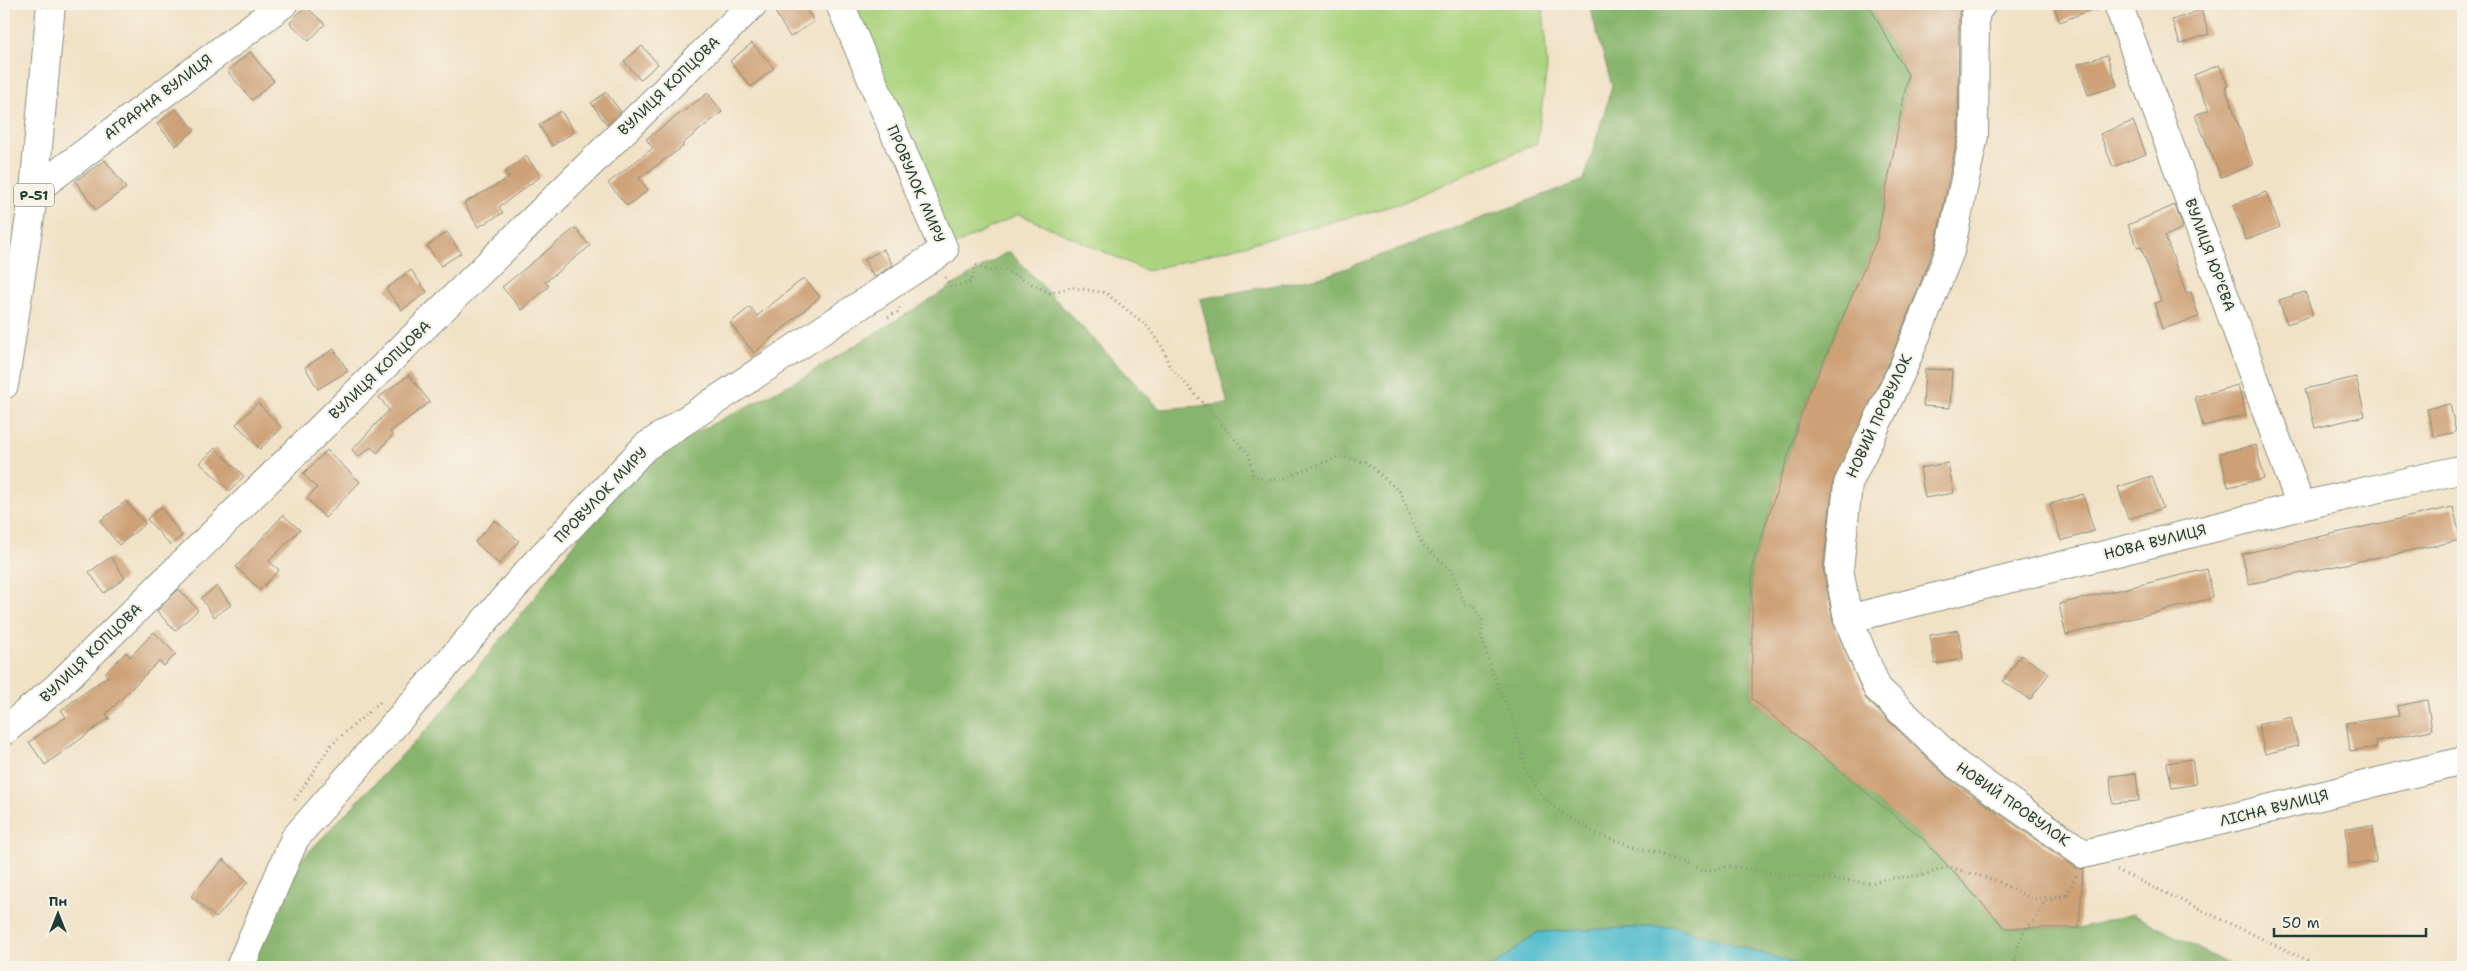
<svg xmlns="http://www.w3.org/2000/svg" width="2467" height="971" font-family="'Shantell Sans',sans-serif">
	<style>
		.green { fill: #abd37e; stroke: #658859 }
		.forest { fill: #88b56d; stroke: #547950 }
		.water { fill: #51bccc; stroke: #387c80 }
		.building { fill: #cda076 }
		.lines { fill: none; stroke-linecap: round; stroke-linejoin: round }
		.minor-casing { stroke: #888f7c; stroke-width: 30 }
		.major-casing { stroke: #888f7c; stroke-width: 30 }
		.path { stroke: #888f7c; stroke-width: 3; stroke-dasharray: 1 4; stroke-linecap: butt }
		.minor { stroke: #fff; stroke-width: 28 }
		.major { stroke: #fff; stroke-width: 28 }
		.labels { text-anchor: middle; stroke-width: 4.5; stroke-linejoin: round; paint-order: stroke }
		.shield { fill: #f7f3e8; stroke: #60746a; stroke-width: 1 }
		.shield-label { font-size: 14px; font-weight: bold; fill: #1f3d34 }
		.street-label { font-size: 15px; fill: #1f3d34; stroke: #f7f3e8 }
	</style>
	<rect width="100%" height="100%" fill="#f7f3e8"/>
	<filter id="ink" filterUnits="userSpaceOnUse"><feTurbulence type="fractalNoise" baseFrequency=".02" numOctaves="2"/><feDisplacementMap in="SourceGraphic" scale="10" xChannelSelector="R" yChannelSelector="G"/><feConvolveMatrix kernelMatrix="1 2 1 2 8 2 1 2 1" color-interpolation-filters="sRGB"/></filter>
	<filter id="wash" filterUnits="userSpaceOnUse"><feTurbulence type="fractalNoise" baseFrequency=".0096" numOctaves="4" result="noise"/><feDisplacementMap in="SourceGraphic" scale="20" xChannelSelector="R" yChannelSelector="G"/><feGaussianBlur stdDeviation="1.12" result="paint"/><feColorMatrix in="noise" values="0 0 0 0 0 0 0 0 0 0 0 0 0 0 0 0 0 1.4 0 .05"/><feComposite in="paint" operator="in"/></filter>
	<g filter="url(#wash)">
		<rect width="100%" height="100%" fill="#f1e1c5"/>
		<path class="green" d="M840 4H1543L1547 67 1537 143 1399 204 1147 271 1019 214 944 250Z"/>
		<path class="forest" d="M1589 4H1868L1908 75 1877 239 1806 401 1752 566V699L1922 838 2005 928H2079L2133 914 2233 967H1805L1674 926 1538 932 1493 967H238L298 863 432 724 531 602 631 466 802 378 1009 251 1160 409 1228 404 1200 299 1325 276 1584 180 1612 86Z"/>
		<path class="water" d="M1674 926 1805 967H1493L1538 932Z"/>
		<g id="blocks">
			<g class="building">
				<path d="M788 4H803L814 22 790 37 775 12Z"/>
				<path d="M1868 4H1962L1959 13 1958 134 1935 246 1889 362 1833 482 1823 568 1833 622 1866 699 1948 778 2075 867 2083 869 2079 928H2005L1922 838 1752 699V566L1806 401 1877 239 1908 75Z"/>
				<path d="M2053 4H2103V5L2060 22Z"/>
				<path d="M305 6 325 24 309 41 290 23Z"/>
				<path d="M2201 10 2209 34 2180 44 2172 20Z"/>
				<path d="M752 43 774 68 751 87 730 61Z"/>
				<path d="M642 46 658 64 640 80 624 61Z"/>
				<path d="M250 52 274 81 252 100 227 71Z"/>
				<path d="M2107 55 2117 86 2088 95 2078 64Z"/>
				<path d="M2219 65 2228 86 2225 87 2253 165 2221 177 2195 115 2209 110 2194 75Z"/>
				<path d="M606 92 621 112 607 125 591 103Z"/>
				<path d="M708 93 722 112 682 144 684 146 639 178 648 190 627 206 608 183 653 148 646 139Z"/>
				<path d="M176 109 195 130 176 146 157 124Z"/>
				<path d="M561 111 574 132 552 146 539 125Z"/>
				<path d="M2133 121 2146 154 2113 167 2100 134Z"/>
				<path d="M526 156 541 176 499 207 503 213 478 227 464 203 509 178 505 172Z"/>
				<path d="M105 160 126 188 96 210 75 181Z"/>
				<path d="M2266 192 2280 227 2246 240 2233 205Z"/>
				<path d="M2175 205 2183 228 2165 236 2186 293 2191 292 2199 317 2162 329 2154 303 2161 301 2141 247 2138 248 2128 225Z"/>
				<path d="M575 228 590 246 545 282 549 286 522 310 502 287Z"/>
				<path d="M447 232 461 253 441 266 427 246Z"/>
				<path d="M883 249 893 265 874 277 864 260Z"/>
				<path d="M411 270 427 292 402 310 386 289Z"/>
				<path d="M804 278 820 297 754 353 730 323 750 307 757 316Z"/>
				<path d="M2305 292 2313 315 2287 324 2279 300Z"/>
				<path d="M334 349 348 371 318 389 305 367Z"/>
				<path d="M1925 369 1952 370 1950 408 1923 406Z"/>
				<path d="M409 375 430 402 390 432 393 435 377 453 371 447 358 457 352 450 389 410 379 397Z"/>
				<path d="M2356 377 2365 416 2315 428 2305 389Z"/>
				<path d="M2238 385 2246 415 2203 426 2195 397Z"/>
				<path d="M258 403 282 428 260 449 236 424Z"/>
				<path d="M2450 404 2456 432 2434 437 2427 409Z"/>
				<path d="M2256 445 2264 479 2228 487 2220 453Z"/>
				<path d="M215 448 244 476 230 491 200 463Z"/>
				<path d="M327 450 360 482 325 518 307 498 317 488 303 474Z"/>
				<path d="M1948 463 1954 493 1925 498 1920 468Z"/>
				<path d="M2152 476 2163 508 2128 519 2118 487Z"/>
				<path d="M2083 494 2094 531 2061 541 2050 504Z"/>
				<path d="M126 501 145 524 119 545 100 521Z"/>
				<path d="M161 507 182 536 170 545 147 519Z"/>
				<path d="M2453 507 2461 540 2249 584 2242 554Z"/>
				<path d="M283 515 300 530 269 561 279 570 260 590 236 567Z"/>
				<path d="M495 520 519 541 499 564 475 542Z"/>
				<path d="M111 557 125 578 104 593 89 572Z"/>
				<path d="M2207 569 2213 598 2066 635 2059 604Z"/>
				<path d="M217 586 231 605 214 617 201 598Z"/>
				<path d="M179 589 198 610 175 631 157 611Z"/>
				<path d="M1958 630 1963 659 1935 664 1930 635Z"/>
				<path d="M154 632 176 654 164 666 159 661 106 714 109 718 45 765 29 742 66 717 61 710 108 676 105 673 126 652 130 657Z"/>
				<path d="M2021 655 2049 673 2030 700 2003 681Z"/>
				<path d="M2427 700 2432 730 2376 741 2377 747 2350 751 2346 723 2399 716 2397 706Z"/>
				<path d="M2291 717 2298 746 2265 754 2258 725Z"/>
				<path d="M2192 759 2196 784 2172 788 2167 763Z"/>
				<path d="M2136 773 2139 801 2112 803 2110 776Z"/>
				<path d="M2373 826 2376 862 2349 864 2346 828Z"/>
				<path d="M223 859 248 882 216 918 191 896Z"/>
			</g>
		</g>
	</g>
	<g filter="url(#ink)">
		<use href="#blocks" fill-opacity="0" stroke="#888f7c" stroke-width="1"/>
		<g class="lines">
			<g class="minor-casing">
				<g id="minor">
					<path d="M1982 4 1975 13 1974 136 1950 251 1903 368 1848 484 1839 569 1848 619 1877 688 1957 765 2084 854 2463 761"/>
					<path d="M2118 4 2301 506"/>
					<path d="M34 191 283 4"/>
					<path d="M1848 619 2301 506 2463 469"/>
					<path d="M4 731 56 688 753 4"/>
					<path d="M240 967 295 838 532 567 645 447 944 250 840 4"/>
				</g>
			</g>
			<g class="major-casing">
				<path id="major" d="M4 385 34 191 51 4"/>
			</g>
			<g class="path">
				<path d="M945 277 951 287 971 282 976 265 988 271 1004 270 1050 293 1071 287 1106 293 1147 326 1163 348 1169 365 1249 455 1253 474 1265 481 1285 478 1340 456 1366 462 1400 492 1422 544 1452 571 1465 605H1473L1482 620 1481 635 1492 672 1510 713 1520 744 1525 771 1542 796 1564 815 1599 835 1662 855 1703 871 1729 866 1778 874 1872 883 1885 879 1924 875 1949 867 1997 881 2032 899 2068 895 2044 902 2036 919 2024 931 2017 950 2014 967"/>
				<path d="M888 317 898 312 900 308"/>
				<path d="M295 800 330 746 380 702"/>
				<path d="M2117 870 2322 967"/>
				<path d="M2068 895 2076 875"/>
			</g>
			<use href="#minor" class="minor"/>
			<use href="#major" class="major"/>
		</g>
	</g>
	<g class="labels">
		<rect class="shield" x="14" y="183.5" width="40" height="23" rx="4"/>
		<g class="shield-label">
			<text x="34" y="200">Р-51</text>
		</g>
		<g class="street-label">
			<text transform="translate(669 86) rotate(-44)" y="5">ВУЛИЦЯ КОПЦОВА</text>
			<text transform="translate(158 97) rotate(-37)" y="5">АГРАРНА ВУЛИЦЯ</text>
			<text transform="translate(916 184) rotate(67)" y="5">ПРОВУЛОК МИРУ</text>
			<text transform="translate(2210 255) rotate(70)" y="5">ВУЛИЦЯ ЮР'ЄВА</text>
			<text transform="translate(380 370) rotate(-44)" y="5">ВУЛИЦЯ КОПЦОВА</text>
			<text transform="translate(1879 416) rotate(-65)" y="5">НОВИЙ ПРОВУЛОК</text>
			<text transform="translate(601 495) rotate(-46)" y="5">ПРОВУЛОК МИРУ</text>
			<text transform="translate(2155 542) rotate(-14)" y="5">НОВА ВУЛИЦЯ</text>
			<text transform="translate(91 653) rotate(-44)" y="5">ВУЛИЦЯ КОПЦОВА</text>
			<text transform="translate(2013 804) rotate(35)" y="5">НОВИЙ ПРОВУЛОК</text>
			<text transform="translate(2274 808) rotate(-14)" y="5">ЛІСНА ВУЛИЦЯ</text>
		</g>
	</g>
	<rect width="2467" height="971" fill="none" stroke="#f7f3e8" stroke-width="20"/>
	<g transform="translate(58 914)" stroke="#f7f3e8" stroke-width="4" paint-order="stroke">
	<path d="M0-4L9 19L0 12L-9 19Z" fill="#1f3d34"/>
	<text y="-8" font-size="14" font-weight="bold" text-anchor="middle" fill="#1f3d34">Пн</text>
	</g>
	<path d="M2274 928v8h152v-8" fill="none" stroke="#1f3d34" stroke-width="2.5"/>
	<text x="2282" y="928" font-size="15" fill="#1f3d34" stroke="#f7f3e8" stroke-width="4" paint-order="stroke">50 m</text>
</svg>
